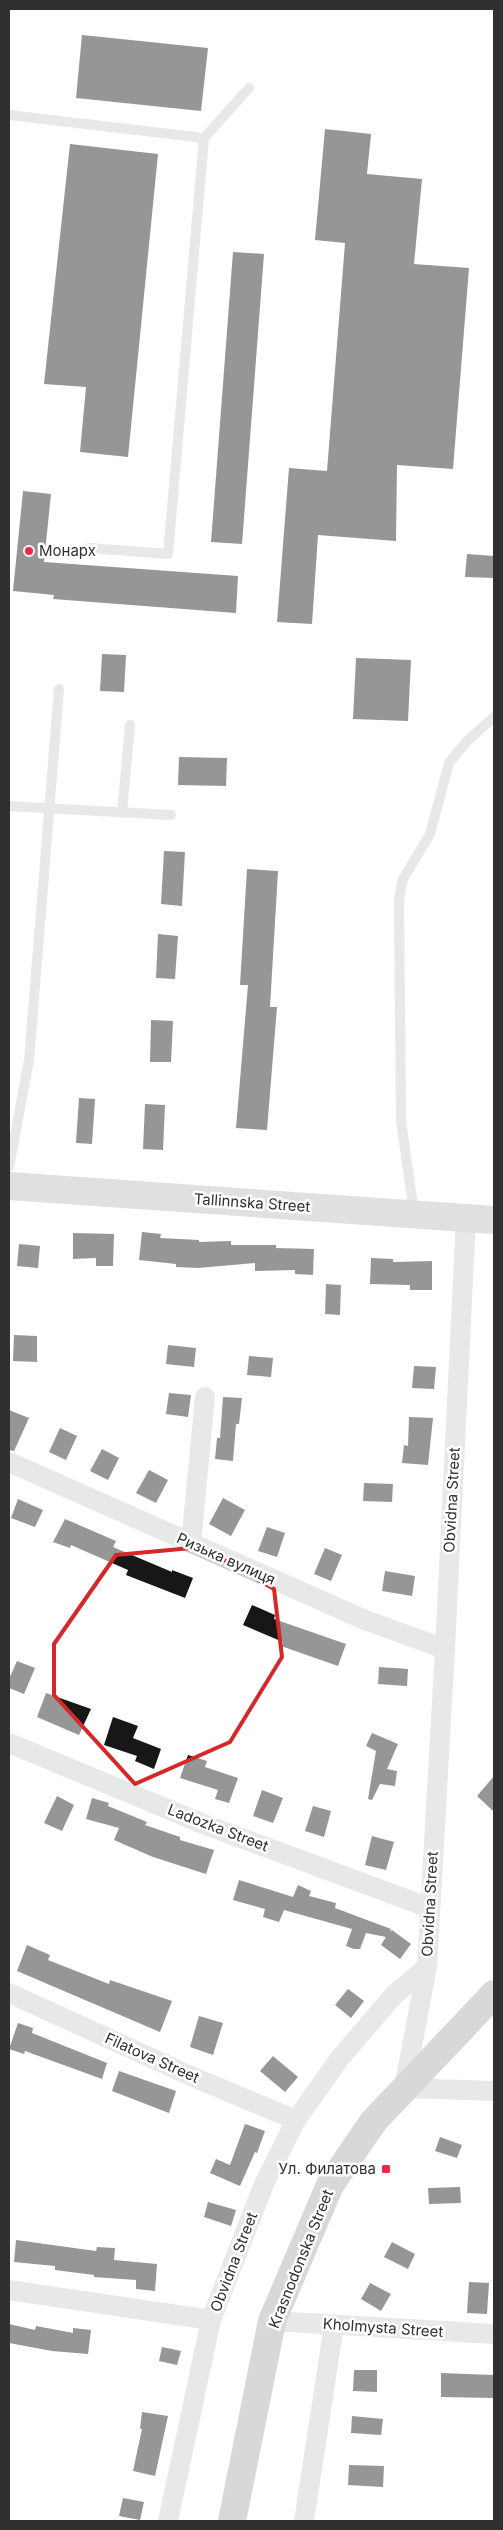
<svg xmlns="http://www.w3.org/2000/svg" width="503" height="2530" font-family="Inter,sans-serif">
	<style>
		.building { fill: #171717 }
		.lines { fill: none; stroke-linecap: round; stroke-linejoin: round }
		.lane { stroke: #cdcdcd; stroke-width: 10 }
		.street { stroke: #cdcdcd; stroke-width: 20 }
		.secondary { stroke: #bababa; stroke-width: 28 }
		.primary { stroke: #a8a8a8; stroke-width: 28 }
		.marked { fill: none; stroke: #d62828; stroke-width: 4; stroke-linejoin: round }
		.poi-dot { fill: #f42547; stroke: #fff; stroke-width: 2 }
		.labels { text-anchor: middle; stroke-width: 5; stroke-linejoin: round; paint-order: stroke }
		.poi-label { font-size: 15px; fill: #303030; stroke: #fff; text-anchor: start }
		.street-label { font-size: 15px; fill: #303030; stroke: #fff }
	</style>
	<rect width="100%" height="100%" fill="#fff"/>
	<g class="building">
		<path d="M82 35 208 48 201 111 76 98Z"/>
		<path d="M325 129 371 134 367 174 422 179 414 264 469 268 453 469 397 465 396 541 318 535 312 624 277 622 289 468 327 471 345 243 315 240Z"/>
		<path d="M70 144 158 154 128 457 80 452 86 387 44 384Z"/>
		<path d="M233 252 264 254 242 544 211 542Z"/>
		<path d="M23 491 51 494 44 562 238 576 236 613 53 599 54 595 13 591Z"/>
		<path d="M467 554 494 556V578L465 577Z"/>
		<path d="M102 654 126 655 124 692 100 691Z"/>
		<path d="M356 658 411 660 408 721 353 719Z"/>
		<path d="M179 757 227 758 226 786 178 785Z"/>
		<path d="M164 851 185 852 182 906 161 904Z"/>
		<path d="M247 869 278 871 270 1007H277L267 1130 236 1128 248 985H240Z"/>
		<path d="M158 934 178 936 175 979 156 978Z"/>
		<path d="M151 1020 173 1021 171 1062H150Z"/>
		<path d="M79 1098 95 1099 92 1144 76 1143Z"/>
		<path d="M145 1104 165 1105 163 1150 143 1149Z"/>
		<path d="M142 1232 161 1234 160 1238 199 1240V1242L231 1241V1245H276V1248L314 1249 313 1275 295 1274V1270L255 1271V1263L198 1268 176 1267V1264L139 1260Z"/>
		<path d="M73 1233 114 1234 113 1266H96V1258L73 1259Z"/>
		<path d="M19 1244 40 1246 38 1268 17 1266Z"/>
		<path d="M371 1258 393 1259V1262L432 1261V1290H410V1285L370 1284Z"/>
		<path d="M326 1284 341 1285 340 1315 325 1314Z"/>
		<path d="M14 1335 37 1336V1362L13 1361Z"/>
		<path d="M168 1345 196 1348 194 1367 166 1364Z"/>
		<path d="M249 1356 273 1358 271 1377 247 1375Z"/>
		<path d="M414 1366 436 1367 434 1389 412 1388Z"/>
		<path d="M169 1393 191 1395 188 1417 166 1414Z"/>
		<path d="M223 1397 242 1398 239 1424H236L233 1461 215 1459 217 1438H220Z"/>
		<path d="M9 1410 29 1418 14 1451 9 1450Z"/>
		<path d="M409 1417 433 1418 428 1465 402 1463 404 1445 408 1446Z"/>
		<path d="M60 1428 77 1436 66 1460 49 1452Z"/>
		<path d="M102 1449 119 1458 108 1480 90 1471Z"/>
		<path d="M149 1470 168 1480 156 1503 136 1493Z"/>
		<path d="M364 1483 393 1484 392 1502 363 1501Z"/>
		<path d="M223 1498 245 1510 231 1536 209 1524Z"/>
		<path d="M18 1499 43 1510 35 1527 11 1518Z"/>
		<path d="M65 1519 116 1541 113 1547 172 1572V1570L193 1578 185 1598 126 1575 128 1570 71 1545 70 1548 53 1542Z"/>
		<path d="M267 1527 285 1533 277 1557 258 1551Z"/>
		<path d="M325 1548 342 1555 331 1581 314 1574Z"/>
		<path d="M385 1571 415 1576 412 1596 382 1591Z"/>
		<path d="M252 1605 275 1615 274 1619 346 1644 338 1666 281 1646 283 1642 243 1625Z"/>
		<path d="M17 1661 35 1668 24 1694 9 1688V1679Z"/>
		<path d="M379 1667 408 1669 407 1686 378 1684Z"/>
		<path d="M46 1693 91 1709 79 1735 37 1717Z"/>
		<path d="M113 1717 138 1726 133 1738 161 1749 154 1769 135 1761 137 1756 104 1745Z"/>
		<path d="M372 1733 398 1744 387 1769 397 1771 395 1786 380 1784 372 1800 368 1799 376 1751 366 1746Z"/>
		<path d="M188 1755 207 1761 205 1767 238 1778 229 1803 215 1799 218 1790 180 1778Z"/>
		<path d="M494 1776V1812L477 1796Z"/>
		<path d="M262 1790 283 1798 273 1823 253 1816Z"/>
		<path d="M57 1796 74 1805 62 1831 44 1823Z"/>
		<path d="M92 1798 109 1803 108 1806 147 1822 145 1825 180 1837V1840L214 1850 206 1874 153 1857 114 1840 119 1828 86 1819Z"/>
		<path d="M313 1806 331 1811 324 1837 305 1831Z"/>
		<path d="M372 1836 394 1842 386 1870 365 1865Z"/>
		<path d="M239 1880 293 1897 298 1885 311 1891 309 1896 336 1903 335 1908 391 1929 390 1932 392 1930 411 1944 400 1959 381 1945 386 1937 366 1933 360 1949H354L346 1946 352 1929 284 1910 279 1922 263 1917 265 1909 233 1900Z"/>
		<path d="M27 1945 50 1955 48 1960 109 1984 110 1980 172 2001 160 2032 17 1971Z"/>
		<path d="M348 1989 364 2001 351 2018 335 2005Z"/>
		<path d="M199 2016 223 2023 213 2055 190 2047Z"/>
		<path d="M18 2023 33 2028 32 2033 107 2063 102 2079 25 2051 24 2054 9 2049Z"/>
		<path d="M273 2056 298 2077 285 2092 260 2071Z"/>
		<path d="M119 2071 176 2091 169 2113 112 2091Z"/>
		<path d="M245 2124 265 2131 257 2153 255 2152 240 2186 210 2173 216 2159 230 2165Z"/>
		<path d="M440 2137 462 2145 457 2158 435 2151Z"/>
		<path d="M460 2187 461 2203 429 2204 428 2188Z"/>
		<path d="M208 2202 236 2210 231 2226 204 2217Z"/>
		<path d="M16 2240 96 2251 97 2247 115 2248 114 2260 157 2264 155 2291 136 2289V2280L94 2277V2275L55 2270V2266L14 2262Z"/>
		<path d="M392 2242 415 2254 408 2269 384 2257Z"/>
		<path d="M469 2282 489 2283 487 2314 467 2313Z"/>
		<path d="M370 2283 391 2294 381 2311 361 2299Z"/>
		<path d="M9 2324 35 2330 36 2326 73 2333V2328L91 2330 88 2354 52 2351 9 2343Z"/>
		<path d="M162 2347 181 2351 177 2365 159 2361Z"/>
		<path d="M354 2370H377V2392L353 2391Z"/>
		<path d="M441 2373 494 2375V2398L441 2397Z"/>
		<path d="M142 2412 168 2416 155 2476 133 2471 142 2429H140Z"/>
		<path d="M352 2416 383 2419 381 2435 351 2433Z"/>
		<path d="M349 2465 384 2466 383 2487 348 2485Z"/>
		<path d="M123 2498 144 2502 140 2520 119 2516Z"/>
	</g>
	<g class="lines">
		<g class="lane">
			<path d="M9 115 204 138 249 88"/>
			<path d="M89 548 168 554 204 138"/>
			<path d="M9 806 171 815"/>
			<path d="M122 813 130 725"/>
			<path d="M9 1167 29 1060 59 689"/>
			<path d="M414 1213 401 1121 399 902 402 881 430 834 449 763 467 741 494 717"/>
		</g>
		<g class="street">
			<path d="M9 1462 365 1620 445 1649"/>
			<path d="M191 1543 205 1397"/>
			<path d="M9 1743 206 1825 430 1908"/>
			<path d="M427 1967 404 2088 494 2091"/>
			<path d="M9 1993 193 2077 296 2120"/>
			<path d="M9 2290 211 2320"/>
			<path d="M272 2321 494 2334"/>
			<path d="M168 2521 211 2320 264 2184 296 2120 340 2058 394 1995 427 1967 445 1649 466 1218"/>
			<path d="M304 2521 334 2325"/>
		</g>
		<path class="secondary" d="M9 1186 494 1220"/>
		<path class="primary" d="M232 2521 272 2321 330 2185 373 2122 494 1994"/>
	</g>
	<path d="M0 0H503V2530H0ZM202 1547 274 1589 282 1657 230 1742 135 1784 54 1695V1644L116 1555Z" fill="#fff" fill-opacity=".55" fill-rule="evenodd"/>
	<path class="marked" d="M202 1547 274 1589 282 1657 230 1742 135 1784 54 1695V1644L116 1555Z"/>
	<g class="poi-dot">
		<circle cx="29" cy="551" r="5"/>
		<rect x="381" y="2164" width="10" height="10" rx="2.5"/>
	</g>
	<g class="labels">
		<g class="poi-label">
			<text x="39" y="556">Монарх</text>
			<text x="376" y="2174" text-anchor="end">Ул. Филатова</text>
		</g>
		<g class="street-label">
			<text transform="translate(252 1203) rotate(4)" y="5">Tallinnska Street</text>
			<text transform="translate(452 1500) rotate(-87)" y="5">Obvidna Street</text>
			<text transform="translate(226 1559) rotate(24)" y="5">Ризька вулиця</text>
			<text transform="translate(218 1828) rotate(21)" y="5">Ladozka Street</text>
			<text transform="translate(430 1904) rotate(-87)" y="5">Obvidna Street</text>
			<text transform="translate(152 2058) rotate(24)" y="5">Filatova Street</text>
			<text transform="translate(301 2259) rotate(-68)" y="5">Krasnodonska Street</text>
			<text transform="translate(234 2262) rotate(-69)" y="5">Obvidna Street</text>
			<text transform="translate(383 2328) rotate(4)" y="5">Kholmysta Street</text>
		</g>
	</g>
	<rect width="503" height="2530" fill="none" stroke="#303030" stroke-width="20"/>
</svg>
